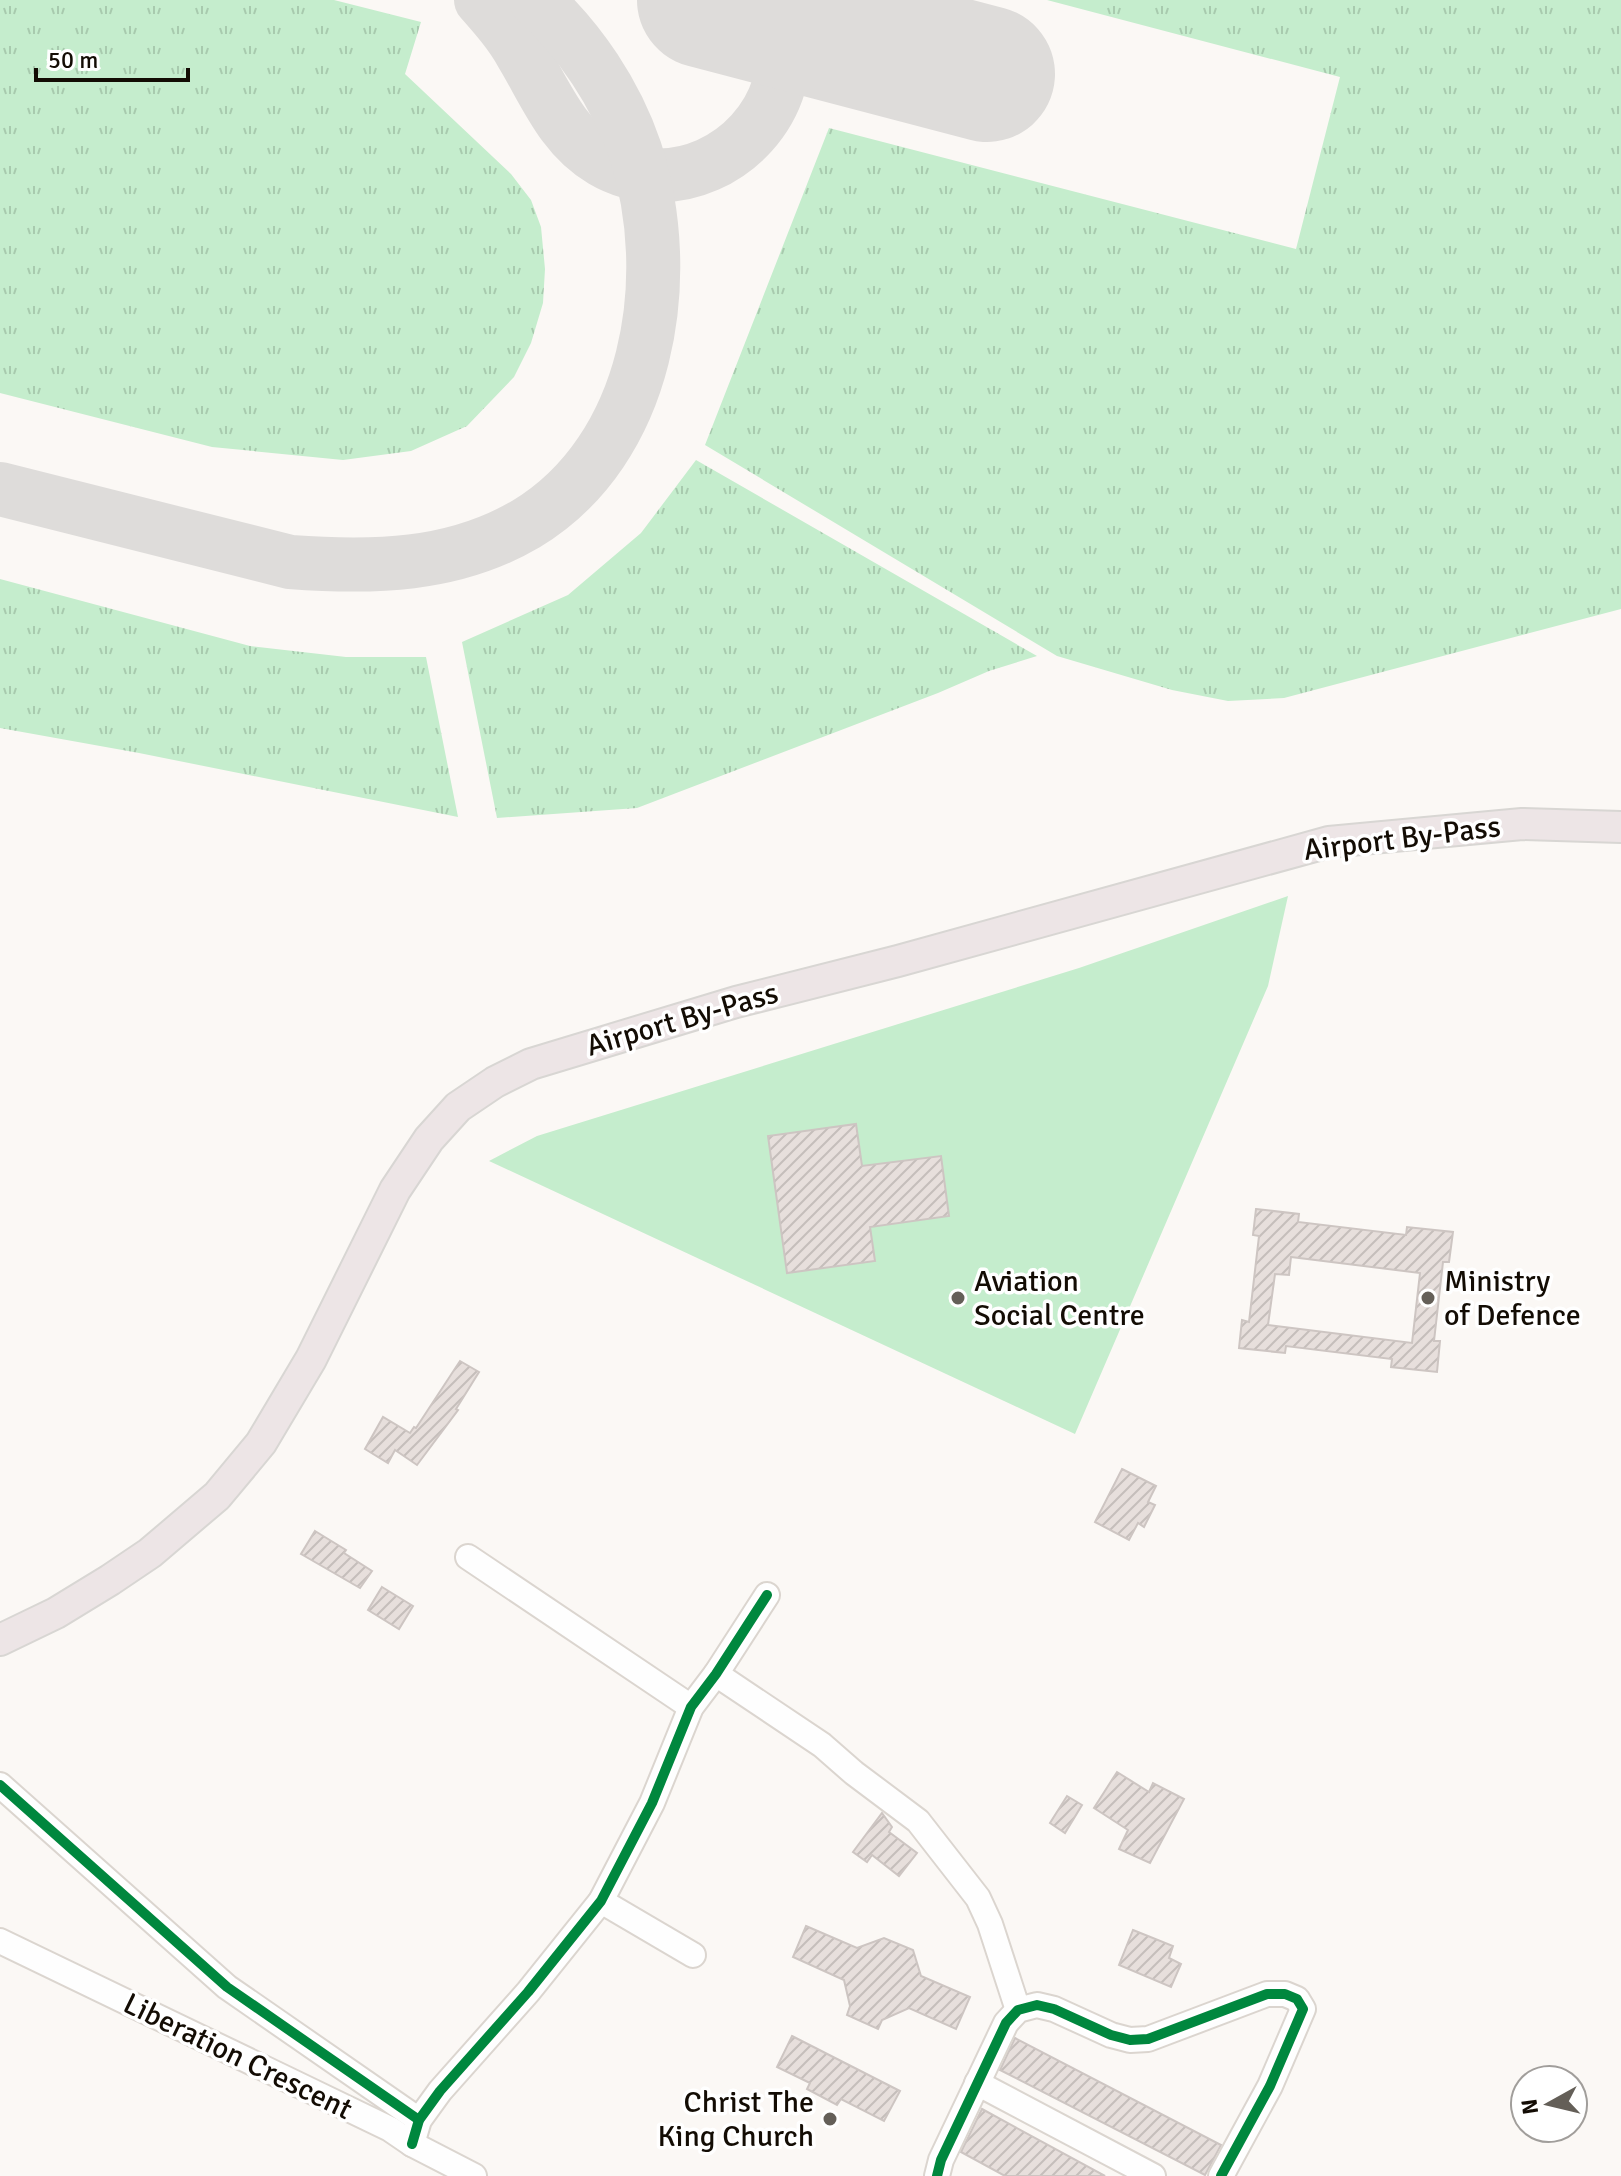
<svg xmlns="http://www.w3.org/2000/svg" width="1621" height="2176" font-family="Signika,sans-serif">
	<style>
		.grass { fill: url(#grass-tufts) }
		.pitch { fill: #c5edcd }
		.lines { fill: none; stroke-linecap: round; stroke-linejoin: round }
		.taxiway { stroke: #dedcda; stroke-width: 54 }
		.runway { stroke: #dedcda; stroke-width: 136 }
		.building { fill: url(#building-hatch); stroke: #cdc5c2; stroke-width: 2; fill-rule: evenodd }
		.minor-casing { stroke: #dbd5cf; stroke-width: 28 }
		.major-casing { stroke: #d8d6d3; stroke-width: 34 }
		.minor { stroke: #fefefe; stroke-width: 24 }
		.major { stroke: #ede5e6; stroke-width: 30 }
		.cycleway-casing { stroke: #fff; stroke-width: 15 }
		.cycleway { stroke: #00873e; stroke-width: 10 }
		.poi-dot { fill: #645f58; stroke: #fff; stroke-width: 3 }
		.labels { text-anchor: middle; stroke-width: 7; stroke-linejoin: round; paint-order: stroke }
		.street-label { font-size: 30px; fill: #130c04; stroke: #fff }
		.poi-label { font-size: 30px; fill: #130c04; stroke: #fff; text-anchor: start }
	</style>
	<defs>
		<pattern id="grass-tufts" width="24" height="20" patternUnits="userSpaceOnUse" patternTransform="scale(2)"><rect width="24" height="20" fill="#c5edcd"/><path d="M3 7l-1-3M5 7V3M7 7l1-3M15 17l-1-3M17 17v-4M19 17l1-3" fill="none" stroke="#a8caae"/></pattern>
		<pattern id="building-hatch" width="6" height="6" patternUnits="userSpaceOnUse" patternTransform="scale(2)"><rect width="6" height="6" fill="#e7dfdc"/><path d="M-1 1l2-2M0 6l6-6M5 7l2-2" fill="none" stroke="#c5bebb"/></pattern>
	</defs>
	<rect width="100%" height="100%" fill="#fbf8f5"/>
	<g class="grass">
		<path d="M0 0H334L421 22 405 74 511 174 531 200 541 227 545 269 543 303 531 343 514 377 467 426 411 451 343 460 212 447 0 393Z"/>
		<path d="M1047 0H1621V609L1284 698 1228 701 1172 690 1057 656 705 445 829 128 1296 249 1340 77Z"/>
		<path d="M696 460 1037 656 989 671 938 693 637 808 497 818 462 642 568 595 641 533Z"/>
		<path d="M0 579 250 646 346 657H426L458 817 139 753 0 728Z"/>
	</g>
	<path class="pitch" d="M1288 896 1268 986 1075 1434 489 1161 537 1136 1079 968Z"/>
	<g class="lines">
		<g class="taxiway">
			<path d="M481 0C496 17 511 34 522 54 545 92 562 137 602 160 670 200 757 158 779 85 787 59 778 25 772 0"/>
			<path d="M0 489 290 562C372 568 453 567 526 524 649 450 677 278 635 150 616 94 580 40 536 0"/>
		</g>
		<path class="runway" d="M705 0 987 74"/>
	</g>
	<g class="building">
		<path d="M856 1124 862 1166 941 1156 949 1216 870 1227 875 1261 787 1273 768 1136Z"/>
		<path d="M1256 1209 1299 1214 1298 1222 1406 1235 1407 1227 1453 1232 1449 1262H1443L1434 1341H1440L1437 1372 1391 1367 1392 1359 1286 1346 1285 1353 1239 1348 1242 1320 1249 1322 1259 1236 1253 1235ZM1291 1257 1420 1273 1412 1343 1268 1325 1275 1274 1289 1275Z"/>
		<path d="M460 1361 479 1372 456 1409 458 1410 417 1465 395 1450 388 1463 365 1449 383 1417 410 1433 414 1427 416 1428Z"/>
		<path d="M1122 1469 1156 1486 1148 1502 1155 1505 1144 1527 1138 1523 1129 1540 1095 1522Z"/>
		<path d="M315 1531 346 1550 344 1553 372 1571 360 1588 301 1554Z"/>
		<path d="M382 1587 413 1606 399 1629 368 1610Z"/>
		<path d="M1117 1772 1149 1792 1153 1783 1184 1799 1150 1863 1119 1849 1128 1830 1094 1808Z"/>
		<path d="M1067 1796 1082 1805 1065 1833 1050 1823Z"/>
		<path d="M882 1813 892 1827 889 1832 917 1853 899 1876 872 1855 867 1862 853 1852Z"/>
		<path d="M806 1926 857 1948 884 1938 913 1950 921 1976 970 1997 956 2029 909 2008 882 2020 878 2029 847 2015 850 2006 844 1980 793 1957Z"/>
		<path d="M1133 1930 1173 1946 1169 1958 1181 1964 1171 1987 1119 1965Z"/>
		<path d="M792 2036 900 2091 884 2121 841 2099 837 2105 807 2089 810 2083 777 2067Z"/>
		<path d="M1015 2038 1221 2145 1205 2175 1000 2070Z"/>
		<path d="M982 2109 1105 2176H1005L961 2152Z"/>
	</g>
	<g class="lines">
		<g class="minor-casing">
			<g id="minor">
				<path d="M468 1557 691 1707"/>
				<path d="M716 1674 822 1745 854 1773 918 1821 978 1898 990 1924 1018 2010"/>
				<path d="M0 1785 227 1987 419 2120"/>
				<path d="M601 1901 693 1955"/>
				<path d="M0 1941 390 2129 412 2144 474 2176"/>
				<path d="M977 2083 1153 2176"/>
				<path d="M412 2144 419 2120 440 2091 528 1992 601 1901 652 1803 691 1707 716 1674 767 1595"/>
				<path d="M937 2176 941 2160 1006 2023 1018 2010 1037 2005 1054 2009 1111 2035 1130 2040 1148 2039 1267 1994H1285L1297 1999 1303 2009 1270 2086 1221 2176"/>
			</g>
		</g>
		<g class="major-casing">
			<path id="major" d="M0 1640 56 1613 110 1580 150 1553 217 1496 261 1443 311 1359 395 1190 429 1139 458 1107 495 1082 531 1064 736 1002 898 961 1329 842 1522 824 1621 827"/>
		</g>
		<use href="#minor" class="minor"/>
		<use href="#major" class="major"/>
		<g class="cycleway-casing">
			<g id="cycleway">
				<path d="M0 1785 227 1987 419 2120"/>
				<path d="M412 2144 419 2120 440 2091 528 1992 601 1901 652 1803 691 1707 716 1674 767 1595"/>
				<path d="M937 2176 941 2160 1006 2023 1018 2010 1037 2005 1054 2009 1111 2035 1130 2040 1148 2039 1267 1994H1285L1297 1999 1303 2009 1270 2086 1221 2176"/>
			</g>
		</g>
		<use href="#cycleway" class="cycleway"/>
	</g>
	<g class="poi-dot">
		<circle cx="958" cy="1298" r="8"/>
		<circle cx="1428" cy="1298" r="8"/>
		<circle cx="830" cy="2119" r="8"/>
	</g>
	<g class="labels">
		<g class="street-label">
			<text transform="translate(1402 838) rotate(-7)" y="10">Airport By-Pass</text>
			<text transform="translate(682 1019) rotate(-16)" y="10">Airport By-Pass</text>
			<text transform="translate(238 2056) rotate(26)" y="10">Liberation Crescent</text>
		</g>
		<g class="poi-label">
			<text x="974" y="1291">Aviation<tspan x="974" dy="34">Social Centre</tspan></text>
			<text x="1444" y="1291">Ministry<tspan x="1444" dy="34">of Defence</tspan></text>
			<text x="814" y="2112" text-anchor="end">Christ The<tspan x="814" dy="34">King Church</tspan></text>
		</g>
	</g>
	<g transform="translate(1549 2104) rotate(262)"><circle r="38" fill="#ffffff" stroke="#a19e9b" stroke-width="2"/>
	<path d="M0-6L14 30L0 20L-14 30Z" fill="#645f58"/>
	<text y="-12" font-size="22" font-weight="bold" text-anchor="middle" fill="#130c04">N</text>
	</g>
	<path d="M36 68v12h152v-12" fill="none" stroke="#130c04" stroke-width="4"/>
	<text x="48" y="68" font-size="24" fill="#130c04" stroke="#ffffff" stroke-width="6" paint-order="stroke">50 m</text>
</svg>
